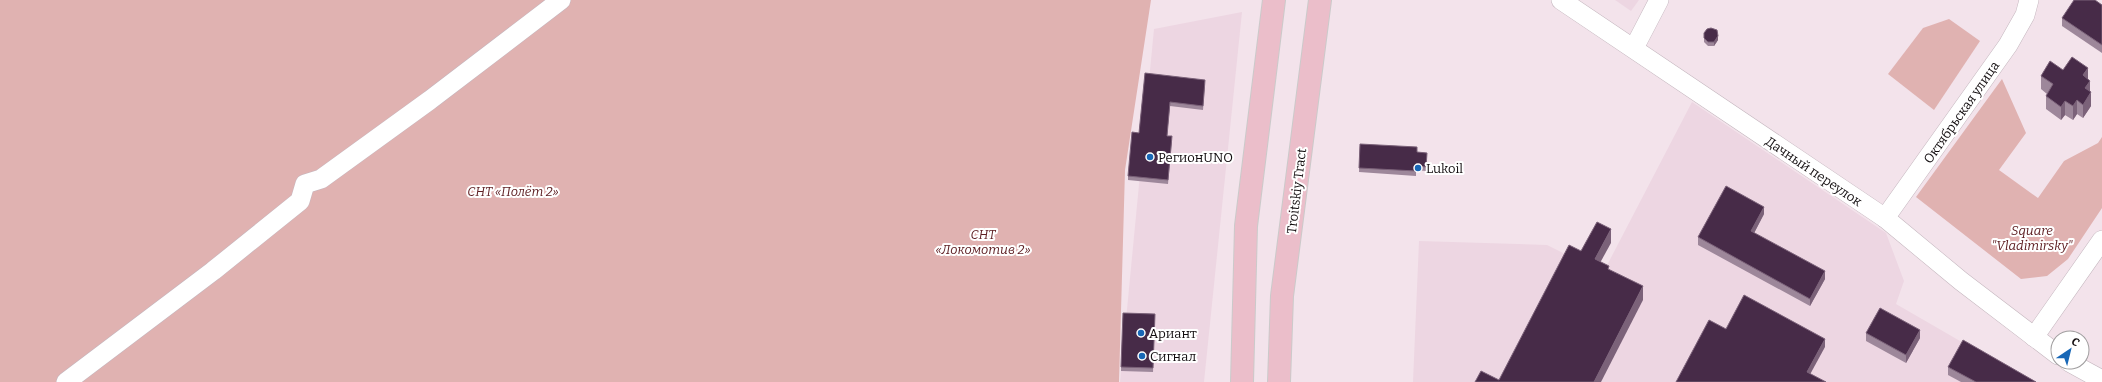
<svg xmlns="http://www.w3.org/2000/svg" width="2102" height="382" font-family="Bitter,serif">
	<style>
		.built { fill: #edd6e2 }
		.green { fill: #e0b2b1 }
		.lines { fill: none; stroke-linecap: round; stroke-linejoin: round }
		.minor-casing { stroke: #c4b6be; stroke-width: 20 }
		.primary-casing { stroke: #cbcaca; stroke-width: 24 }
		.minor { stroke: #fff; stroke-width: 19 }
		.primary { stroke: #ebbeca; stroke-width: 22 }
		.wall { fill: #9d879a }
		.shaded-wall { fill: #7b6279 }
		.building { fill: #472b48; stroke: #7b6279 }
		.poi-dot { fill: #1867b6; stroke: #fff; stroke-width: 1.5 }
		.labels { text-anchor: middle; stroke-width: 4; stroke-linejoin: round; paint-order: stroke }
		.street-label { font-size: 13px; fill: #120d0f; stroke: #fff }
		.poi-label { font-size: 13px; fill: #120d0f; stroke: #fff; text-anchor: start }
		.park-label { font-size: 13px; font-style: italic; fill: #5f2024; stroke: #fff }
	</style>
	<rect width="100%" height="100%" fill="#f3e3eb"/>
	<g class="built">
		<path d="M1615 0H1639L1631 11Z"/>
		<path d="M1242 12 1204 382H1120L1154 29Z"/>
		<path d="M1692 102 1886 233 1904 281 1896 304 2031 382H1413L1419 241 1547 245 1603 273Z"/>
	</g>
	<g class="green">
		<path d="M0 0H1151L1125 170 1119 382H0Z"/>
		<path d="M1949 19 1980 41 1934 110 1888 74 1923 28Z"/>
		<path d="M2002 79 2026 133 1999 170 2038 198 2064 161 2098 143 2102 137V208L2068 259 2047 276 2021 279 1916 197Z"/>
	</g>
	<g class="lines">
		<g class="minor-casing">
			<g id="minor">
				<path d="M1561 0 1885 218 1961 281 2058 355"/>
				<path d="M1634 48 1659 0"/>
				<path d="M1885 218 2008 45 2025 15 2029 0"/>
				<path d="M2034 337 2102 240"/>
				<path d="M2069 362 2102 380"/>
				<path d="M66 382 213 271 300 201 305 184 321 179 430 100 561 0"/>
			</g>
		</g>
		<g class="primary-casing">
			<g id="primary">
				<path d="M1242 382 1246 226 1274 0"/>
				<path d="M1279 382 1282 296 1320 0"/>
			</g>
		</g>
		<use href="#minor" class="minor"/>
		<use href="#primary" class="primary"/>
	</g>
	<g class="wall">
		<path d="M2102 5V53L2062 26V18Z"/>
		<path d="M1704 33 1718 40 1714 46H1708L1704 42Z"/>
		<path d="M2063 70 2088 79 2090 92 2091 106 2083 118 2077 114 2073 120 2065 115 2061 120 2046 109V96L2047 94 2041 89V76Z"/>
		<path d="M1145 73 1205 84 1203 110 1170 106 1167 136 1172 140 1168 184 1128 180V176L1139 133Z"/>
		<path d="M1360 144 1417 152 1427 153 1426 171 1416 170V176L1359 172Z"/>
		<path d="M1764 214 1754 233 1825 279 1810 306 1698 245V237Z"/>
		<path d="M1123 313 1155 314 1153 372 1121 371Z"/>
		<path d="M1866 333 1920 338 1906 363 1866 341Z"/>
		<path d="M1948 367 2036 382H1961L1948 375Z"/>
	</g>
	<g class="shaded-wall">
		<path d="M1718 36V40L1714 46V42Z"/>
		<path d="M2088 68V82L2083 75Z"/>
		<path d="M2090 81V94L2091 92V106L2083 118V105L2085 88Z"/>
		<path d="M2077 100V114L2073 120V106Z"/>
		<path d="M2065 101V115L2061 120V107Z"/>
		<path d="M1764 207V214L1751 239V231Z"/>
		<path d="M1611 229V243L1595 272V259Z"/>
		<path d="M1825 271V279L1810 306V299Z"/>
		<path d="M1643 286V300L1601 382H1594Z"/>
		<path d="M1920 330V338L1906 363V355Z"/>
		<path d="M1825 339V347L1807 380V372Z"/>
	</g>
	<g class="building">
		<path d="M2074 0H2095L2102 5V45L2062 18Z"/>
		<path d="M1711 28 1717 30 1718 36 1714 42H1708L1704 38V33L1707 29Z"/>
		<path d="M2072 57 2088 68 2083 75 2090 81 2085 88 2091 92 2083 105 2077 100 2073 106 2065 101 2061 107 2046 96 2053 84 2041 76 2050 61 2063 70Z"/>
		<path d="M1145 73 1205 80 1203 106 1170 102 1167 136H1172L1168 180 1128 176 1132 132 1139 133Z"/>
		<path d="M1360 144 1417 147V152L1427 153 1426 167 1416 166V171L1359 168Z"/>
		<path d="M1726 186 1764 207 1751 231 1825 271 1810 299 1698 237Z"/>
		<path d="M1597 222 1611 229 1595 259 1609 266 1608 269 1643 286 1594 382H1475L1481 371 1499 380 1569 245 1581 251Z"/>
		<path d="M1744 295 1825 339 1807 372 1826 382H1676L1709 320 1726 329Z"/>
		<path d="M1880 308 1920 330 1906 355 1866 333Z"/>
		<path d="M1123 313 1155 314 1153 368 1121 367Z"/>
		<path d="M1963 340 2036 382H1976L1948 367Z"/>
	</g>
	<g class="poi-dot">
		<circle cx="1150" cy="157" r="4"/>
		<circle cx="1418" cy="168" r="4"/>
		<circle cx="1141" cy="333" r="4"/>
		<circle cx="1142" cy="356" r="4"/>
	</g>
	<g class="labels">
		<g class="street-label">
			<text transform="translate(1961 112) rotate(-55)" y="5">Октябрьская улица</text>
			<text transform="translate(1814 171) rotate(34)" y="5">Дачный переулок</text>
			<text transform="translate(1296 191) rotate(-83)" y="5">Troitskiy Tract</text>
		</g>
		<g class="poi-label">
			<text x="1158" y="162">РегионUNO</text>
			<text x="1426" y="173">Lukoil</text>
			<text x="1149" y="338">Ариант</text>
			<text x="1150" y="361">Сигнал</text>
		</g>
		<g class="park-label">
			<text x="513" y="196">СНТ «Полёт 2»</text>
			<text x="2032" y="235">Square<tspan x="2032" dy="15">"Vladimirsky"</tspan></text>
			<text x="983" y="239">СНТ<tspan x="983" dy="15">«Локомотив 2»</tspan></text>
		</g>
	</g>
	<g transform="translate(2070 350) rotate(35)"><circle r="19" fill="#ffffff" stroke="#a09e9f"/>
	<path d="M0-3L7 15L0 10L-7 15Z" fill="#1867b6"/>
	<text y="-6" font-size="11" font-weight="bold" text-anchor="middle" fill="#120d0f">С</text>
	</g>
</svg>
